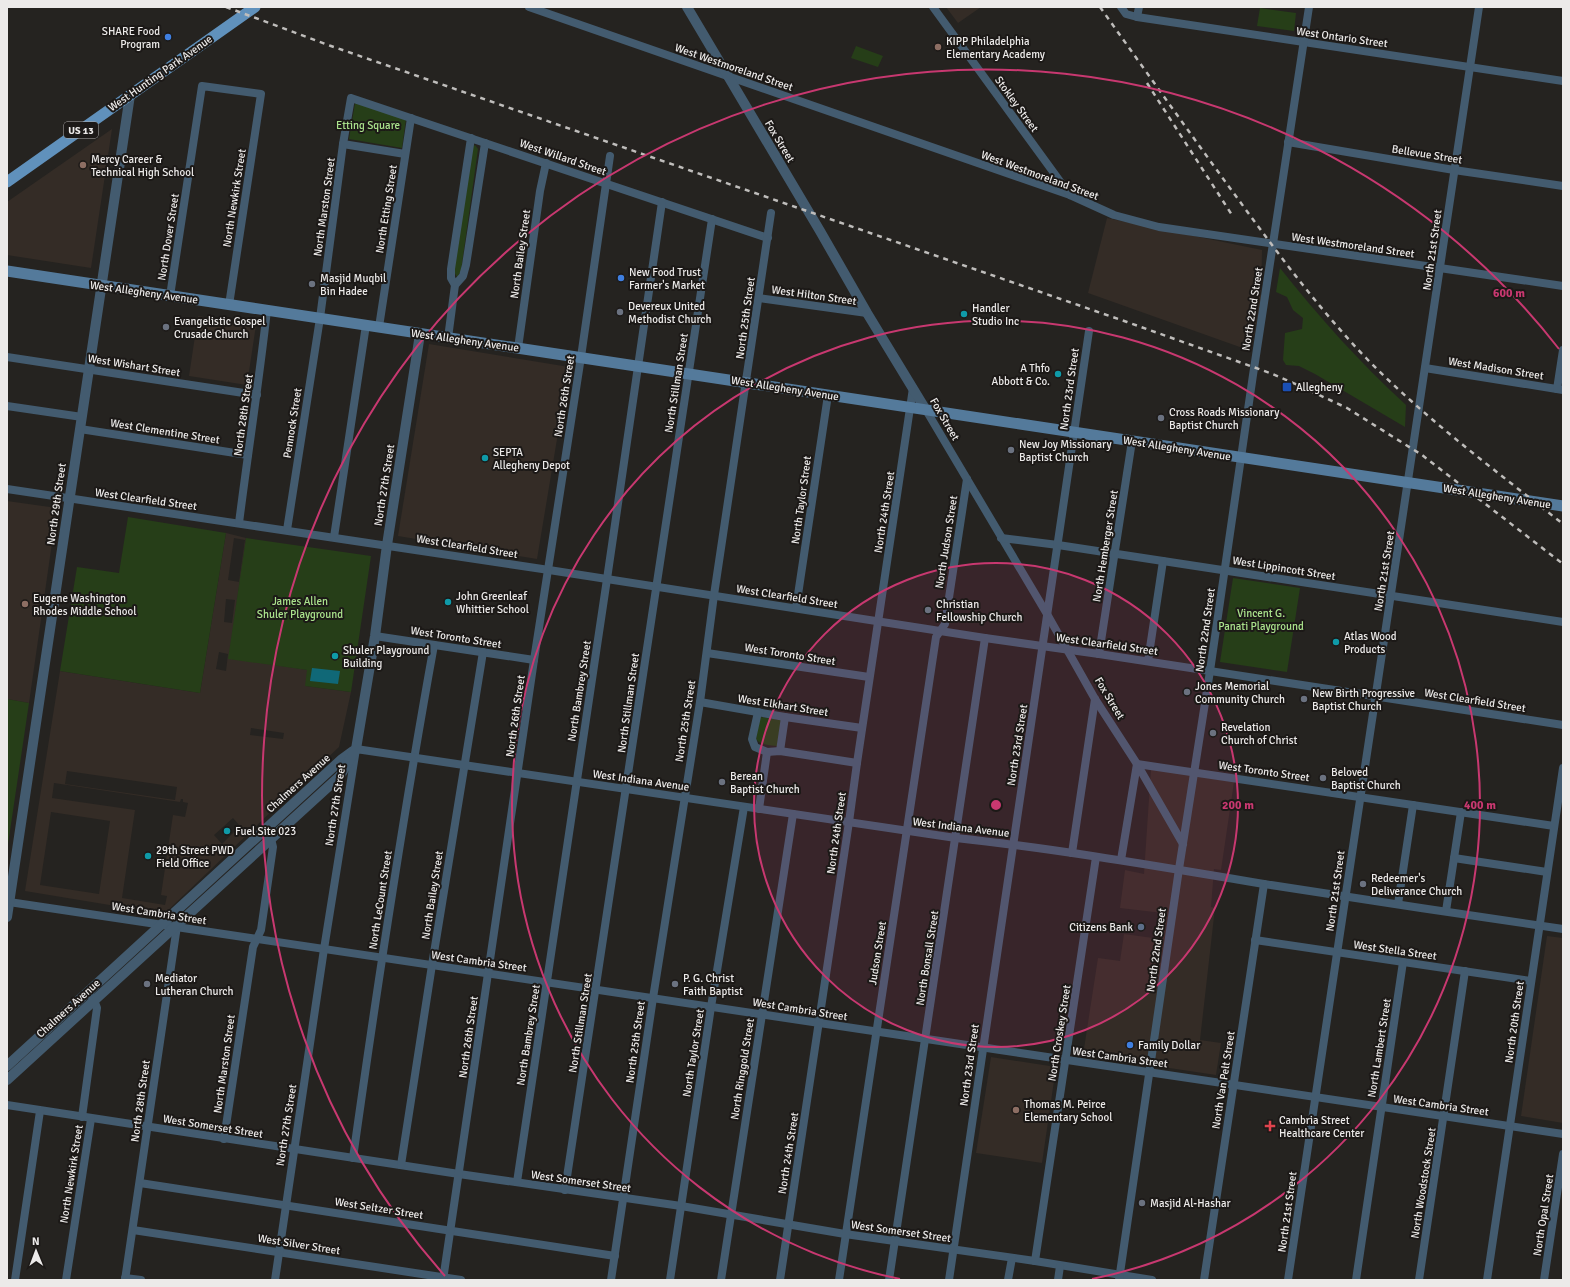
<svg xmlns="http://www.w3.org/2000/svg" width="1570" height="1287" font-family="Signika,sans-serif">
	<style>
		.built { fill: #342c26; fill-rule: evenodd }
		.green { fill: #263e18 }
		.water { fill: #106877 }
		.lines { fill: none; stroke-linecap: round; stroke-linejoin: round }
		.minor { stroke: #435b6f; stroke-width: 8 }
		.tertiary { stroke: #435b6f; stroke-width: 10 }
		.secondary { stroke: #547a9b; stroke-width: 11 }
		.primary { stroke: #6091bc; stroke-width: 11 }
		.rail { stroke: #bfbdbb; stroke-width: 2.5; stroke-dasharray: 5 5; stroke-linecap: butt }
		.ring { fill: none; stroke: #c83870; stroke-width: 2 }
		.shop-dot { fill: #3f7fe0; stroke: #1c1917; stroke-width: 1.5 }
		.education-dot { fill: #8d6e63; stroke: #1c1917; stroke-width: 1.5 }
		.worship-dot { fill: #6b7280; stroke: #1c1917; stroke-width: 1.5 }
		.culture-dot { fill: #0f9aa8; stroke: #1c1917; stroke-width: 1.5 }
		.transit-dot { fill: #1a4fb4; stroke: #1c1917; stroke-width: 1.5 }
		.service-dot { fill: #5c6f8a; stroke: #1c1917; stroke-width: 1.5 }
		.health-dot { fill: #e0444e; stroke: #1c1917; stroke-width: 1.5 }
		.labels { text-anchor: middle; stroke-width: 4; stroke-linejoin: round; paint-order: stroke }
		.shield { fill: #1c1917; stroke: #aeabaa; stroke-width: 1 }
		.shield-label { font-size: 10px; font-weight: bold; fill: #eceae9 }
		.poi-label { font-size: 11px; fill: #eceae9; stroke: #1c1917; text-anchor: start }
		.street-label { font-size: 11px; fill: #eceae9; stroke: #1c1917 }
		.park-label { font-size: 11px; fill: #aae28c; stroke: #1c1917 }
		.centre { fill: #c83870; stroke: #1c1917; stroke-width: 2 }
		.ring-label { font-size: 12px; text-anchor: middle; font-weight: bold; fill: #c83870; stroke: #1c1917; stroke-width: 4; stroke-linejoin: round; paint-order: stroke }
	</style>
	<rect width="100%" height="100%" fill="#252320"/>
	<g class="built">
		<path d="M946 7H981L958 23Z"/>
		<path d="M112 129 91 268 7 255V202Z"/>
		<path d="M1107 218 1262 250 1261 302 1251 351 1088 293Z"/>
		<path d="M198 316 256 325 247 385 189 376Z"/>
		<path d="M429 344 569 367 537 559 398 536Z"/>
		<path d="M7 501 57 508 29 703 7 699Z"/>
		<path d="M226 533 246 538 229 658 308 670 306 686 351 692 339 747 164 914 25 891 60 671 200 693ZM234 538 245 540 239 582 228 580ZM226 599 235 600 232 623 224 622ZM219 652 228 654 226 671 216 669ZM251 728 284 733 283 739 250 735ZM67 771 177 787 175 800 65 784ZM54 783 180 802 181 799H183V802L188 803 185 817 173 815 161 895 167 896 165 905 122 898 135 810 52 798ZM51 812 110 821 99 894 40 885ZM233 818 240 826 222 844 214 835Z"/>
		<path d="M1151 769 1234 782 1221 870 1214 869 1211 907 1215 908 1200 1040 1221 1043 1216 1075 1083 1055 1098 958 1120 961 1124 934 1160 939 1163 913 1120 908 1125 870 1144 874Z"/>
		<path d="M1547 936 1563 938V1123L1521 1116Z"/>
		<path d="M991 1057 1056 1067 1042 1163 976 1153Z"/>
	</g>
	<g class="green">
		<path d="M1260 8 1296 13 1294 31 1257 26Z"/>
		<path d="M856 46 883 56 878 67 851 58Z"/>
		<path d="M355 103 406 119 402 148 349 139Z"/>
		<path d="M475 145 478 149 461 271 457 277 453 270 471 148Z"/>
		<path d="M1280 268C1319 317 1360 363 1406 405L1405 427 1315 374 1299 366 1286 365 1283 360 1285 333 1302 329 1303 318 1293 310 1287 297 1276 292Z"/>
		<path d="M128 517 226 533 200 693 60 671 77 567 119 573Z"/>
		<path d="M246 538 371 556 351 692 305 686 307 670 228 659Z"/>
		<path d="M1233 578 1300 588 1287 672 1220 662Z"/>
		<path d="M7 699 29 703 7 851Z"/>
		<path d="M760 717 781 720 777 746C770 745 760 745 756 739Z"/>
	</g>
	<path class="water" d="M312 668 340 671 338 684 310 681Z"/>
	<g class="lines">
		<g class="minor">
			<path d="M529 7 1070 195 1114 215 1159 227 1563 286"/>
			<path d="M933 7 1070 195"/>
			<path d="M1121 7 1126 14 1137 17 1563 81"/>
			<path d="M1137 17 1139 7"/>
			<path d="M1288 142 1454 170 1563 186"/>
			<path d="M343 144 405 154"/>
			<path d="M455 285 451 278V269L471 138"/>
			<path d="M170 296 202 86 261 94 229 305"/>
			<path d="M759 298 867 313"/>
			<path d="M379 327 411 118"/>
			<path d="M448 338 455 285 463 276 466 265 485 143"/>
			<path d="M518 348 540 191 546 163"/>
			<path d="M7 357 257 395"/>
			<path d="M1425 368 1563 390"/>
			<path d="M1557 389 1563 350"/>
			<path d="M7 406 82 417"/>
			<path d="M926 410 1047 614 1095 699 1137 764 1183 844"/>
			<path d="M80 429 248 455"/>
			<path d="M7 489 549 570 985 638 1099 654 1563 725"/>
			<path d="M239 523C248 452 259 382 267 310"/>
			<path d="M287 530 320 318 343 144 351 98 768 238"/>
			<path d="M334 537 366 325"/>
			<path d="M1001 538 1058 545 1563 622"/>
			<path d="M796 608 828 395"/>
			<path d="M375 636 534 660"/>
			<path d="M707 653 869 677"/>
			<path d="M1099 654 1132 441"/>
			<path d="M1148 661 1163 561"/>
			<path d="M700 702 785 717 862 728"/>
			<path d="M758 712 752 739 755 747 767 752 780 751 857 763"/>
			<path d="M780 751 785 717"/>
			<path d="M759 809 767 752"/>
			<path d="M1072 853 1095 699"/>
			<path d="M1454 858 1547 872"/>
			<path d="M1121 860 1137 764 1554 826"/>
			<path d="M9 902 1563 1134"/>
			<path d="M1398 904 1413 805"/>
			<path d="M1446 911 1461 812"/>
			<path d="M1255 940 1531 981"/>
			<path d="M7 1105 459 1174 681 1206 845 1234 1035 1261 1152 1280"/>
			<path d="M82 1117 97 1008 94 1000 92 997"/>
			<path d="M224 1139 253 947 261 930 273 847 271 839 263 831"/>
			<path d="M353 1158C377 987 403 816 434 645"/>
			<path d="M401 1165 432 965 483 652"/>
			<path d="M517 1182 607 579 662 202"/>
			<path d="M140 1183 615 1256"/>
			<path d="M565 1190 712 219"/>
			<path d="M133 1230 461 1280"/>
			<path d="M1035 1261 1096 857"/>
			<path d="M125 1278 141 1280"/>
			<path d="M15 1280 40 1111"/>
			<path d="M66 1280 91 1119"/>
			<path d="M125 1280 177 926"/>
			<path d="M275 1280 324 949 356 749 956 838C1059 849 1162 867 1264 884 1364 900 1463 914 1563 929"/>
			<path d="M443 1280 534 660 581 357 610 156"/>
			<path d="M611 1280 653 998 700 702 714 595 771 213"/>
			<path d="M670 1280 711 1007 744 807"/>
			<path d="M721 1280 793 814"/>
			<path d="M780 1280 849 822 857 763 913 388"/>
			<path d="M839 1280 936 637 945 624 967 479"/>
			<path d="M889 1280 985 638"/>
			<path d="M949 1280 1089 331"/>
			<path d="M1008 1280 1012 1258"/>
			<path d="M1058 1280 1060 1266"/>
			<path d="M1119 1280 1179 869 1210 671 1253 375 1309 7"/>
			<path d="M1204 1280 1264 884"/>
			<path d="M1288 1280 1479 7"/>
			<path d="M1356 1280 1403 962"/>
			<path d="M1419 1280 1465 971"/>
			<path d="M1487 1280 1563 768"/>
			<path d="M1544 1280 1563 1154"/>
		</g>
		<g class="tertiary">
			<path d="M687 7 820 231 867 313 926 410"/>
			<path d="M7 917 130 95"/>
			<path d="M7 1066 342 759 353 751"/>
			<path d="M7 1080 340 776 356 749 375 636 387 545 420 334"/>
		</g>
		<path class="secondary" d="M7 271 1563 506"/>
		<path class="primary" d="M7 182 255 7"/>
		<g class="rail">
			<path d="M226 7 331 46 1127 322 1270 373 1300 386 1347 408 1422 455 1563 564"/>
			<path d="M1100 7C1142 66 1184 125 1227 184 1271 244 1315 305 1367 359 1427 420 1496 471 1563 524"/>
			<path d="M1147 83 1232 215"/>
		</g>
	</g>
	<circle cx="996" cy="805" r="242" fill="#c83870" fill-opacity=".12"/>
	<g class="ring">
		<circle cx="996" cy="805" r="242"/>
		<path d="M900 1279A484 484 0 1 1 1092 1279"/>
		<path d="M445 1276A725 725 0 1 1 1559 349"/>
	</g>
	<g class="shop-dot">
		<circle cx="168" cy="37" r="4"/>
		<circle cx="621" cy="278" r="4"/>
		<circle cx="1130" cy="1045" r="4"/>
	</g>
	<g class="education-dot">
		<circle cx="938" cy="47" r="4"/>
		<circle cx="83" cy="165" r="4"/>
		<circle cx="25" cy="604" r="4"/>
		<circle cx="1016" cy="1110" r="4"/>
	</g>
	<g class="worship-dot">
		<circle cx="312" cy="284" r="4"/>
		<circle cx="620" cy="312" r="4"/>
		<circle cx="166" cy="327" r="4"/>
		<circle cx="1161" cy="418" r="4"/>
		<circle cx="1011" cy="450" r="4"/>
		<circle cx="928" cy="610" r="4"/>
		<circle cx="1187" cy="692" r="4"/>
		<circle cx="1304" cy="699" r="4"/>
		<circle cx="1213" cy="733" r="4"/>
		<circle cx="1323" cy="778" r="4"/>
		<circle cx="722" cy="782" r="4"/>
		<circle cx="1363" cy="884" r="4"/>
		<circle cx="147" cy="984" r="4"/>
		<circle cx="675" cy="984" r="4"/>
		<circle cx="1142" cy="1203" r="4"/>
	</g>
	<g class="culture-dot">
		<circle cx="964" cy="314" r="4"/>
		<circle cx="1058" cy="374" r="4"/>
		<circle cx="485" cy="458" r="4"/>
		<circle cx="448" cy="602" r="4"/>
		<circle cx="1336" cy="642" r="4"/>
		<circle cx="335" cy="656" r="4"/>
		<circle cx="227" cy="831" r="4"/>
		<circle cx="148" cy="856" r="4"/>
	</g>
	<rect class="transit-dot" x="1282" y="382" width="10" height="10" rx="2"/>
	<circle class="service-dot" cx="1141" cy="927" r="4"/>
	<path class="health-dot" d="M1268 1120h4v4h4v4h-4v4h-4v-4h-4v-4h4z"/>
	<g class="labels">
		<rect class="shield" x="64" y="122" width="34" height="16" rx="3"/>
		<g class="shield-label">
			<text x="81" y="134">US 13</text>
		</g>
		<g class="poi-label">
			<text x="160" y="35" text-anchor="end">SHARE Food<tspan x="160" dy="13">Program</tspan></text>
			<text x="946" y="45">KIPP Philadelphia<tspan x="946" dy="13">Elementary Academy</tspan></text>
			<text x="91" y="163">Mercy Career &amp;<tspan x="91" dy="13">Technical High School</tspan></text>
			<text x="629" y="276">New Food Trust<tspan x="629" dy="13">Farmer's Market</tspan></text>
			<text x="320" y="282">Masjid Muqbil<tspan x="320" dy="13">Bin Hadee</tspan></text>
			<text x="628" y="310">Devereux United<tspan x="628" dy="13">Methodist Church</tspan></text>
			<text x="972" y="312">Handler<tspan x="972" dy="13">Studio Inc</tspan></text>
			<text x="174" y="325">Evangelistic Gospel<tspan x="174" dy="13">Crusade Church</tspan></text>
			<text x="1050" y="372" text-anchor="end">A Thfo<tspan x="1050" dy="13">Abbott &amp; Co.</tspan></text>
			<text x="1296" y="391">Allegheny</text>
			<text x="1169" y="416">Cross Roads Missionary<tspan x="1169" dy="13">Baptist Church</tspan></text>
			<text x="1019" y="448">New Joy Missionary<tspan x="1019" dy="13">Baptist Church</tspan></text>
			<text x="493" y="456">SEPTA<tspan x="493" dy="13">Allegheny Depot</tspan></text>
			<text x="456" y="600">John Greenleaf<tspan x="456" dy="13">Whittier School</tspan></text>
			<text x="33" y="602">Eugene Washington<tspan x="33" dy="13">Rhodes Middle School</tspan></text>
			<text x="936" y="608">Christian<tspan x="936" dy="13">Fellowship Church</tspan></text>
			<text x="1344" y="640">Atlas Wood<tspan x="1344" dy="13">Products</tspan></text>
			<text x="343" y="654">Shuler Playground<tspan x="343" dy="13">Building</tspan></text>
			<text x="1195" y="690">Jones Memorial<tspan x="1195" dy="13">Community Church</tspan></text>
			<text x="1312" y="697">New Birth Progressive<tspan x="1312" dy="13">Baptist Church</tspan></text>
			<text x="1221" y="731">Revelation<tspan x="1221" dy="13">Church of Christ</tspan></text>
			<text x="1331" y="776">Beloved<tspan x="1331" dy="13">Baptist Church</tspan></text>
			<text x="730" y="780">Berean<tspan x="730" dy="13">Baptist Church</tspan></text>
			<text x="235" y="835">Fuel Site 023</text>
			<text x="156" y="854">29th Street PWD<tspan x="156" dy="13">Field Office</tspan></text>
			<text x="1371" y="882">Redeemer's<tspan x="1371" dy="13">Deliverance Church</tspan></text>
			<text x="1133" y="931" text-anchor="end">Citizens Bank</text>
			<text x="155" y="982">Mediator<tspan x="155" dy="13">Lutheran Church</tspan></text>
			<text x="683" y="982">P. G. Christ<tspan x="683" dy="13">Faith Baptist</tspan></text>
			<text x="1138" y="1049">Family Dollar</text>
			<text x="1024" y="1108">Thomas M. Peirce<tspan x="1024" dy="13">Elementary School</tspan></text>
			<text x="1279" y="1124">Cambria Street<tspan x="1279" dy="13">Healthcare Center</tspan></text>
			<text x="1150" y="1207">Masjid Al-Hashar</text>
		</g>
		<g class="street-label">
			<text transform="translate(1342 37) rotate(8)" y="4">West Ontario Street</text>
			<text transform="translate(734 67) rotate(19)" y="4">West Westmoreland Street</text>
			<text transform="translate(160 73) rotate(-35)" y="4">West Hunting Park Avenue</text>
			<text transform="translate(1017 104) rotate(54)" y="4">Stokley Street</text>
			<text transform="translate(780 141) rotate(59)" y="4">Fox Street</text>
			<text transform="translate(1427 154) rotate(9)" y="4">Bellevue Street</text>
			<text transform="translate(563 157) rotate(19)" y="4">West Willard Street</text>
			<text transform="translate(1040 175) rotate(20)" y="4">West Westmoreland Street</text>
			<text transform="translate(234 198) rotate(-81)" y="4">North Newkirk Street</text>
			<text transform="translate(324 207) rotate(-82)" y="4">North Marston Street</text>
			<text transform="translate(386 209) rotate(-81)" y="4">North Etting Street</text>
			<text transform="translate(168 237) rotate(-81)" y="4">North Dover Street</text>
			<text transform="translate(1353 245) rotate(8)" y="4">West Westmoreland Street</text>
			<text transform="translate(1432 250) rotate(-82)" y="4">North 21st Street</text>
			<text transform="translate(520 254) rotate(-82)" y="4">North Bailey Street</text>
			<text transform="translate(144 292) rotate(8)" y="4">West Allegheny Avenue</text>
			<text transform="translate(814 295) rotate(8)" y="4">West Hilton Street</text>
			<text transform="translate(1252 309) rotate(-81)" y="4">North 22nd Street</text>
			<text transform="translate(745 318) rotate(-82)" y="4">North 25th Street</text>
			<text transform="translate(465 340) rotate(8)" y="4">West Allegheny Avenue</text>
			<text transform="translate(134 365) rotate(9)" y="4">West Wishart Street</text>
			<text transform="translate(1496 368) rotate(9)" y="4">West Madison Street</text>
			<text transform="translate(676 383) rotate(-81)" y="4">North Stillman Street</text>
			<text transform="translate(785 388) rotate(9)" y="4">West Allegheny Avenue</text>
			<text transform="translate(1069 389) rotate(-82)" y="4">North 23rd Street</text>
			<text transform="translate(564 396) rotate(-81)" y="4">North 26th Street</text>
			<text transform="translate(243 415) rotate(-82)" y="4">North 28th Street</text>
			<text transform="translate(945 419) rotate(60)" y="4">Fox Street</text>
			<text transform="translate(292 423) rotate(-81)" y="4">Pennock Street</text>
			<text transform="translate(165 431) rotate(9)" y="4">West Clementine Street</text>
			<text transform="translate(1177 448) rotate(9)" y="4">West Allegheny Avenue</text>
			<text transform="translate(384 485) rotate(-81)" y="4">North 27th Street</text>
			<text transform="translate(1497 496) rotate(9)" y="4">West Allegheny Avenue</text>
			<text transform="translate(146 499) rotate(8)" y="4">West Clearfield Street</text>
			<text transform="translate(801 500) rotate(-82)" y="4">North Taylor Street</text>
			<text transform="translate(56 504) rotate(-82)" y="4">North 29th Street</text>
			<text transform="translate(884 512) rotate(-81)" y="4">North 24th Street</text>
			<text transform="translate(946 542) rotate(-81)" y="4">North Judson Street</text>
			<text transform="translate(467 546) rotate(9)" y="4">West Clearfield Street</text>
			<text transform="translate(1105 546) rotate(-81)" y="4">North Hemberger Street</text>
			<text transform="translate(1284 568) rotate(9)" y="4">West Lippincott Street</text>
			<text transform="translate(1384 571) rotate(-81)" y="4">North 21st Street</text>
			<text transform="translate(787 596) rotate(9)" y="4">West Clearfield Street</text>
			<text transform="translate(1205 630) rotate(-82)" y="4">North 22nd Street</text>
			<text transform="translate(456 637) rotate(9)" y="4">West Toronto Street</text>
			<text transform="translate(1107 644) rotate(8)" y="4">West Clearfield Street</text>
			<text transform="translate(790 654) rotate(9)" y="4">West Toronto Street</text>
			<text transform="translate(579 691) rotate(-81)" y="4">North Bambrey Street</text>
			<text transform="translate(1110 698) rotate(59)" y="4">Fox Street</text>
			<text transform="translate(1475 700) rotate(9)" y="4">West Clearfield Street</text>
			<text transform="translate(628 703) rotate(-82)" y="4">North Stillman Street</text>
			<text transform="translate(783 705) rotate(9)" y="4">West Elkhart Street</text>
			<text transform="translate(515 716) rotate(-82)" y="4">North 26th Street</text>
			<text transform="translate(685 721) rotate(-81)" y="4">North 25th Street</text>
			<text transform="translate(1017 745) rotate(-81)" y="4">North 23rd Street</text>
			<text transform="translate(1264 771) rotate(8)" y="4">West Toronto Street</text>
			<text transform="translate(641 780) rotate(8)" y="4">West Indiana Avenue</text>
			<text transform="translate(298 783) rotate(-42)" y="4">Chalmers Avenue</text>
			<text transform="translate(335 805) rotate(-81)" y="4">North 27th Street</text>
			<text transform="translate(961 827) rotate(7)" y="4">West Indiana Avenue</text>
			<text transform="translate(836 833) rotate(-82)" y="4">North 24th Street</text>
			<text transform="translate(1335 891) rotate(-82)" y="4">North 21st Street</text>
			<text transform="translate(432 895) rotate(-81)" y="4">North Bailey Street</text>
			<text transform="translate(380 900) rotate(-81)" y="4">North LeCount Street</text>
			<text transform="translate(159 913) rotate(9)" y="4">West Cambria Street</text>
			<text transform="translate(1156 950) rotate(-82)" y="4">North 22nd Street</text>
			<text transform="translate(1395 950) rotate(8)" y="4">West Stella Street</text>
			<text transform="translate(877 953) rotate(-81)" y="4">Judson Street</text>
			<text transform="translate(927 958) rotate(-81)" y="4">North Bonsall Street</text>
			<text transform="translate(479 961) rotate(8)" y="4">West Cambria Street</text>
			<text transform="translate(68 1008) rotate(-42)" y="4">Chalmers Avenue</text>
			<text transform="translate(800 1009) rotate(9)" y="4">West Cambria Street</text>
			<text transform="translate(1514 1022) rotate(-82)" y="4">North 20th Street</text>
			<text transform="translate(580 1023) rotate(-81)" y="4">North Stillman Street</text>
			<text transform="translate(1059 1033) rotate(-81)" y="4">North Croskey Street</text>
			<text transform="translate(528 1035) rotate(-81)" y="4">North Bambrey Street</text>
			<text transform="translate(468 1037) rotate(-82)" y="4">North 26th Street</text>
			<text transform="translate(635 1042) rotate(-82)" y="4">North 25th Street</text>
			<text transform="translate(1379 1048) rotate(-81)" y="4">North Lambert Street</text>
			<text transform="translate(693 1053) rotate(-81)" y="4">North Taylor Street</text>
			<text transform="translate(1120 1057) rotate(8)" y="4">West Cambria Street</text>
			<text transform="translate(224 1064) rotate(-82)" y="4">North Marston Street</text>
			<text transform="translate(969 1065) rotate(-82)" y="4">North 23rd Street</text>
			<text transform="translate(742 1069) rotate(-81)" y="4">North Ringgold Street</text>
			<text transform="translate(1223 1080) rotate(-81)" y="4">North Van Pelt Street</text>
			<text transform="translate(140 1101) rotate(-82)" y="4">North 28th Street</text>
			<text transform="translate(1441 1105) rotate(8)" y="4">West Cambria Street</text>
			<text transform="translate(286 1125) rotate(-81)" y="4">North 27th Street</text>
			<text transform="translate(213 1126) rotate(9)" y="4">West Somerset Street</text>
			<text transform="translate(788 1153) rotate(-81)" y="4">North 24th Street</text>
			<text transform="translate(71 1174) rotate(-81)" y="4">North Newkirk Street</text>
			<text transform="translate(581 1181) rotate(8)" y="4">West Somerset Street</text>
			<text transform="translate(1423 1183) rotate(-81)" y="4">North Woodstock Street</text>
			<text transform="translate(379 1208) rotate(9)" y="4">West Seltzer Street</text>
			<text transform="translate(1287 1212) rotate(-82)" y="4">North 21st Street</text>
			<text transform="translate(1543 1215) rotate(-81)" y="4">North Opal Street</text>
			<text transform="translate(901 1231) rotate(8)" y="4">West Somerset Street</text>
			<text transform="translate(299 1244) rotate(9)" y="4">West Silver Street</text>
		</g>
		<g class="park-label">
			<text x="368" y="129">Etting Square</text>
			<text x="300" y="605">James Allen<tspan x="300" dy="13">Shuler Playground</tspan></text>
			<text x="1261" y="617">Vincent G.<tspan x="1261" dy="13">Panati Playground</tspan></text>
		</g>
	</g>
	<circle cx="996" cy="805" r="6" class="centre"/>
	<g class="ring-label">
		<text x="1509" y="297">600 m</text>
		<text x="1238" y="809">200 m</text>
		<text x="1480" y="809">400 m</text>
	</g>
	<rect width="1570" height="1287" fill="none" stroke="#eceae9" stroke-width="16"/>
	<g transform="translate(36 1251) rotate(359)" stroke="#1c1917" stroke-width="3" paint-order="stroke">
	<path d="M0-3L7 15L0 10L-7 15Z" fill="#eceae9"/>
	<text y="-6" font-size="11" font-weight="bold" text-anchor="middle" fill="#eceae9">N</text>
	</g>
</svg>
